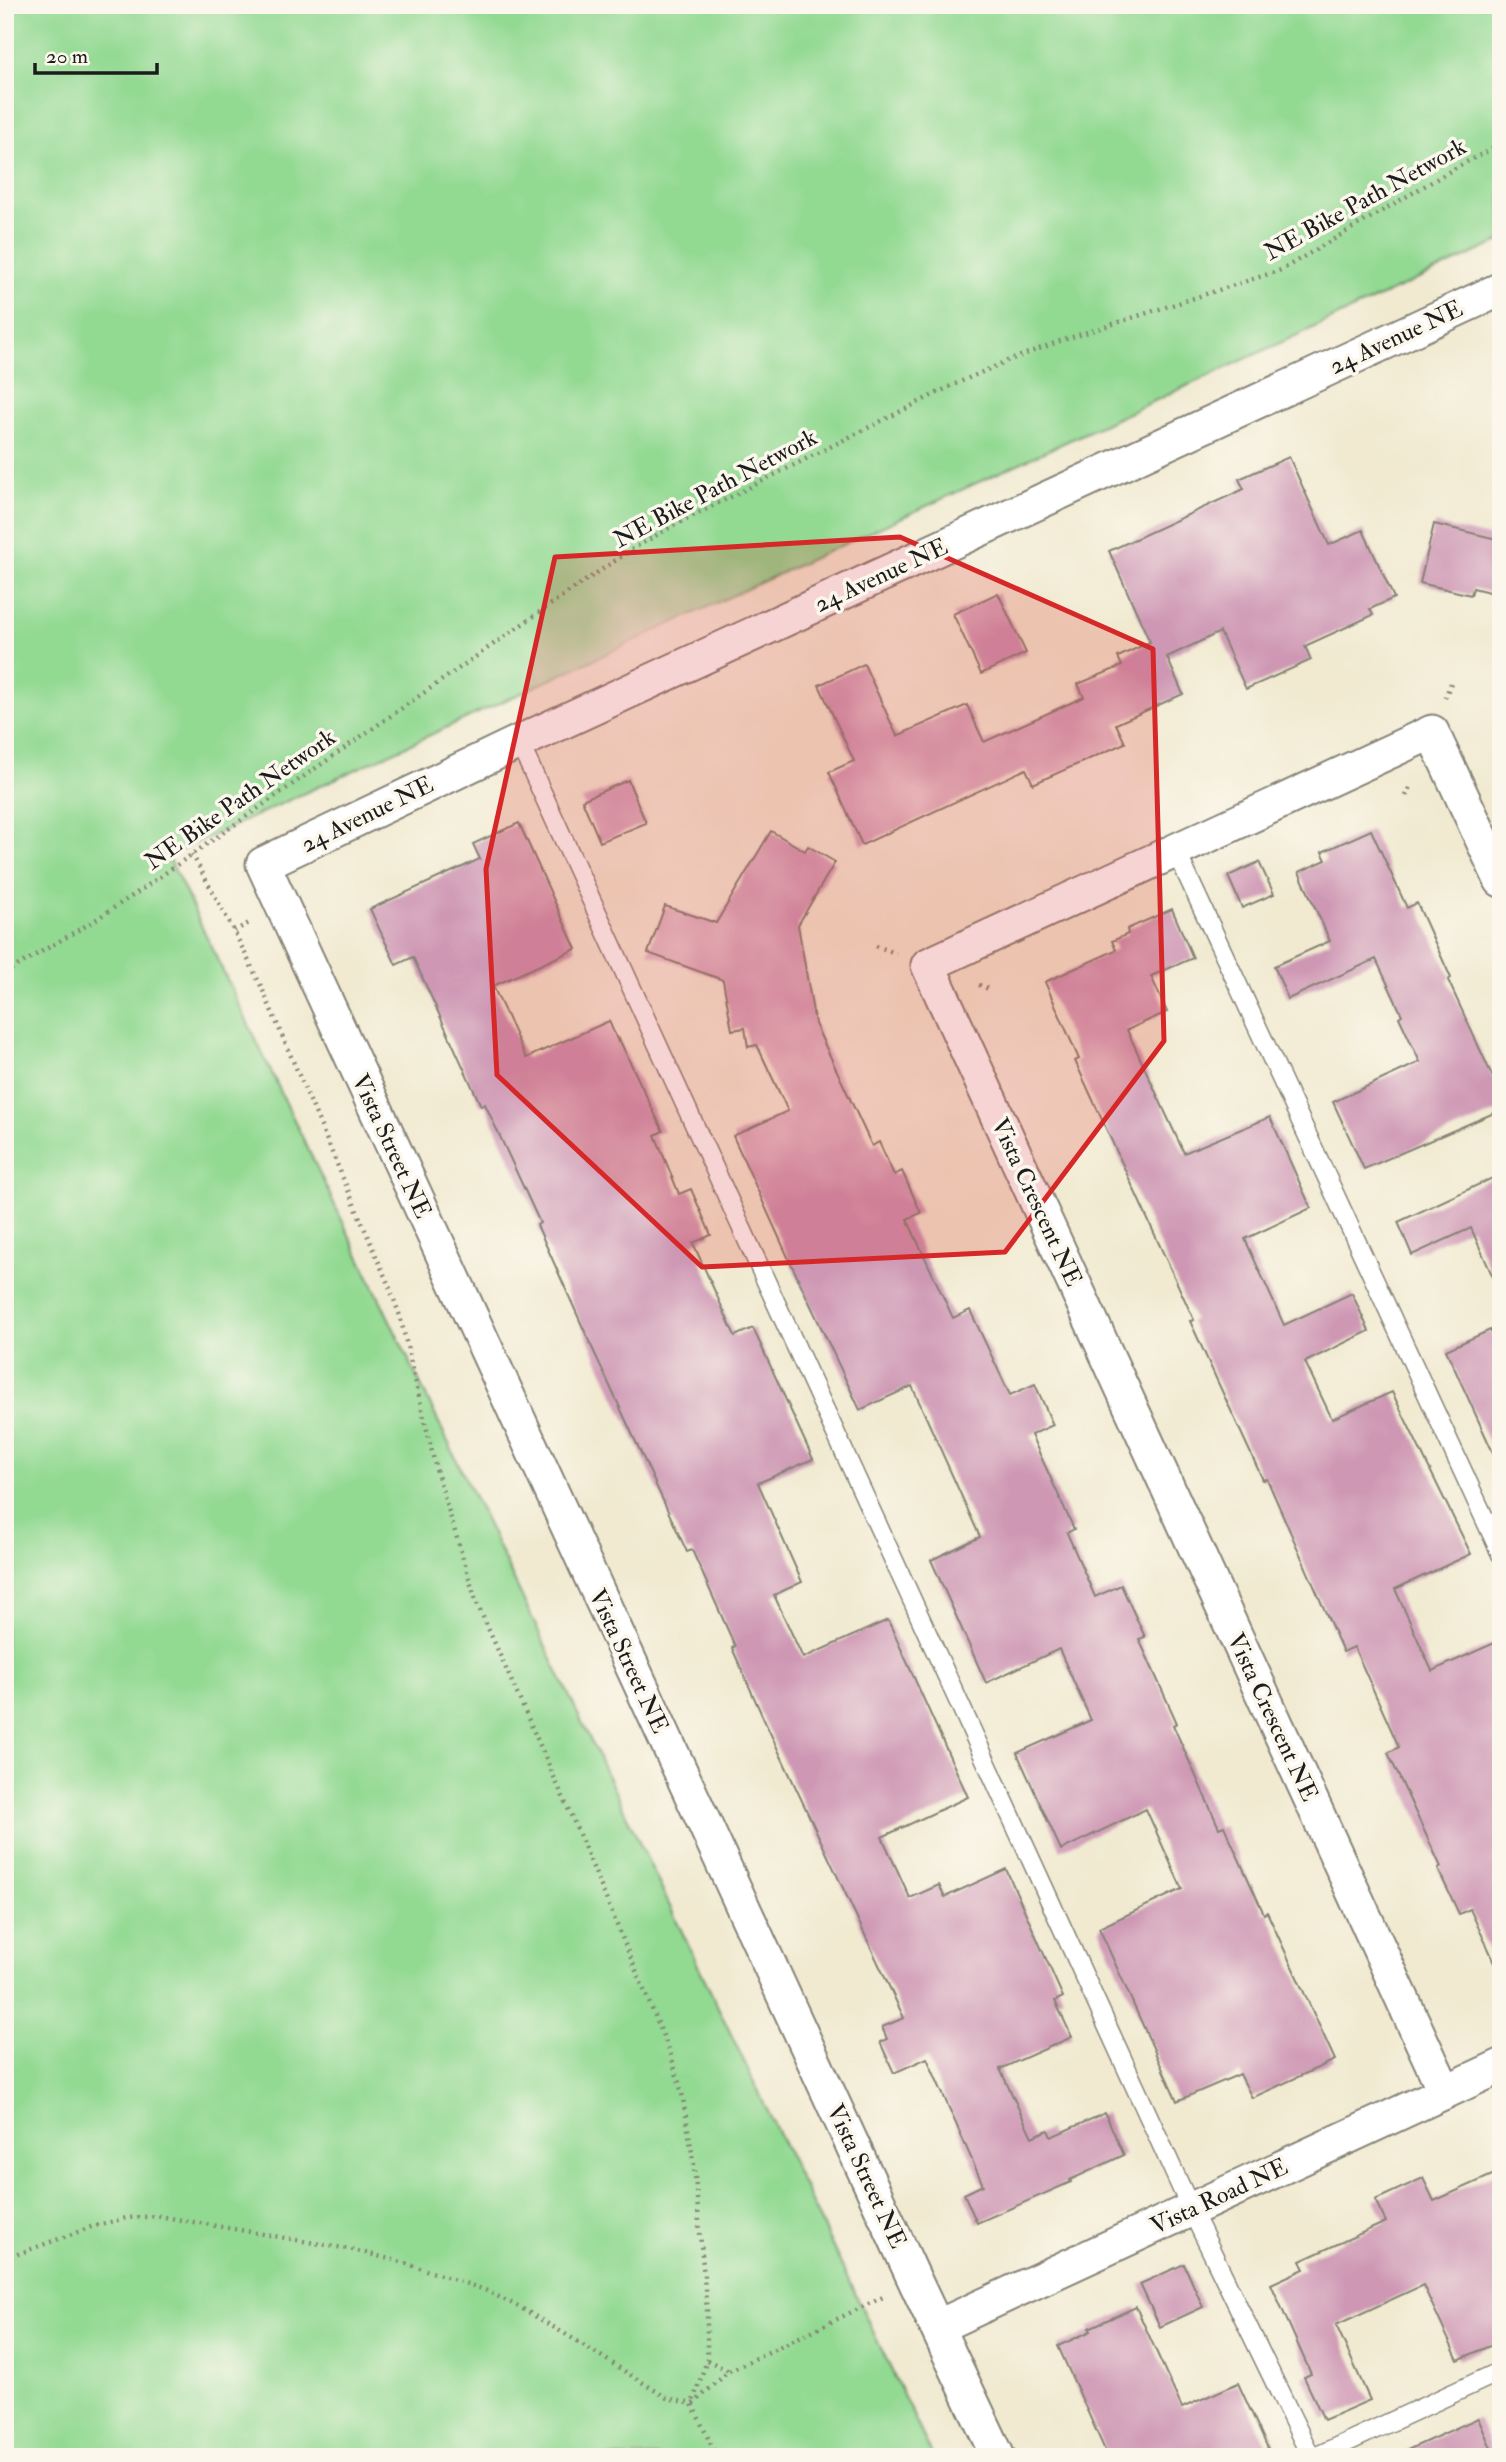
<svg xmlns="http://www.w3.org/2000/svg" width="1506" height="2462" font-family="'IM FELL Double Pica',serif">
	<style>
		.green { fill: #92d992; stroke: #577a57; stroke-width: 2 }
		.building { fill: #ce97b4 }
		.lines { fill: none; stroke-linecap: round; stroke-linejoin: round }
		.lane-casing { stroke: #868376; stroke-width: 21 }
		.street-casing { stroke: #868376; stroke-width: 37 }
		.path { stroke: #868376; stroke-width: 4.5; stroke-dasharray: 2 5; stroke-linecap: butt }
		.lane { stroke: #fff; stroke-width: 18 }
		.street { stroke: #fff; stroke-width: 33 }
		.marked { fill: #d62828; fill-opacity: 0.2; stroke: #d62828; stroke-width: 5; stroke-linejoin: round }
		.labels { text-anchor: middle; stroke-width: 7; stroke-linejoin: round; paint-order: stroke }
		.street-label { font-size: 24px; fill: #1c1c1c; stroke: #fbf7ec }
	</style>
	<rect width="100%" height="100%" fill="#fbf7ec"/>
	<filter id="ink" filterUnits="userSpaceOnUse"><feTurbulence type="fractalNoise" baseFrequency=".0143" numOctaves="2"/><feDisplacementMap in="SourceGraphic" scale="14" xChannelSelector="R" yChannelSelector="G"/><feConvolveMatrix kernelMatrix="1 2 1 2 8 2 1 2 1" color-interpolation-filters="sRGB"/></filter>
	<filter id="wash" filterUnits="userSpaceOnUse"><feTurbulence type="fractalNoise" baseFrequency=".00686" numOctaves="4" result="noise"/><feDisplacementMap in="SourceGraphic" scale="28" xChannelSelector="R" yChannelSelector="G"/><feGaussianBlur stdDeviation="1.57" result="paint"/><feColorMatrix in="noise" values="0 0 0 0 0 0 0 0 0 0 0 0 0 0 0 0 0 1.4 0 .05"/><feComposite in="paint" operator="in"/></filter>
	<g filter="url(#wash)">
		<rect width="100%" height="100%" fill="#f1ead1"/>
		<path class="green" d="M5 5H1501V241L168 856 933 2457H5Z"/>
		<g id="blocks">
			<g class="building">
				<path d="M1289 457 1329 545 1363 530 1394 598 1370 609 1373 615 1305 646 1311 660 1246 689 1220 632 1167 657 1183 694 1116 724 1125 743 1033 784 1026 769 862 845 829 772 854 761 819 685 864 664 897 736 967 705 984 742 1084 697 1078 684 1122 666 1118 657 1150 642 1109 551 1244 489 1239 479Z"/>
				<path d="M1434 524 1501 540V595L1473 588 1471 595 1420 583Z"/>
				<path d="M998 593 1026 653 981 674 953 614Z"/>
				<path d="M628 780 646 823 600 842 582 800Z"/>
				<path d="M519 823 576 949 493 986 526 1058 609 1021 618 1042 619 1039 663 1131 655 1135 679 1194 691 1189 711 1235 693 1243 735 1336 753 1328 813 1459 758 1483 802 1582 774 1595 803 1658 888 1620 968 1797 882 1837 910 1898 939 1885 945 1897 1006 1869 1063 1997 1055 2001 1072 2037 1000 2069 1032 2137 1048 2130 1051 2137 1105 2113 1124 2155 1070 2180 1071 2182 977 2223 964 2194 983 2185 927 2058 894 2073 880 2042 887 2039 882 2027 904 2018 765 1722 732 1648 735 1646 692 1550 687 1552 589 1341 537 1225 540 1223 485 1104 481 1106 413 957 396 965 370 909 480 859 473 844Z"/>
				<path d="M1371 830 1407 908 1417 903 1451 978 1448 980 1501 1095V1110L1364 1169 1333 1102 1420 1062 1399 1017 1402 1015 1376 959 1288 999 1274 966 1330 941 1299 872 1326 860 1322 852Z"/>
				<path d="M771 831 805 851 808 846 835 862 798 925 815 1024 872 1146 879 1142 894 1175 902 1171 921 1213 907 1219 953 1318 970 1310 1010 1395 1035 1384 1053 1425 1031 1435 1074 1529 1067 1533 1095 1597 1121 1585 1145 1637 1139 1639 1177 1723 1173 1725 1219 1828 1224 1826 1264 1914 1267 1912 1335 2060 1252 2098 1240 2074 1177 2101 1099 1928 1182 1889 1146 1809 1061 1850 1017 1753 1091 1720 1059 1649 986 1683 931 1560 980 1537 912 1386 860 1410 787 1255 733 1136 788 1111 757 1045 748 1047 745 1028 732 1030 723 980 648 953 665 906 716 923Z"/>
				<path d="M1259 862 1274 894 1242 908 1228 876Z"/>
				<path d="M1172 909 1193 958 1151 976 1167 1012 1127 1030 1184 1153 1270 1117 1311 1208 1245 1239 1284 1325 1352 1293 1369 1331 1305 1362 1332 1419 1392 1392 1471 1554 1395 1589 1432 1671 1501 1640V1976L1470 1909 1459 1914 1438 1869 1441 1867 1388 1753 1399 1747 1354 1647 1343 1652 1267 1479 1263 1480 1215 1376 1190 1321 1194 1320 1075 1061 1079 1059 1045 982 1116 950 1112 941 1128 934 1127 929Z"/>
				<path d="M1501 1174V1295L1471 1228 1412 1255 1398 1222Z"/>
				<path d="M1490 1330 1501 1353V1470L1446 1350Z"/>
				<path d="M1501 2171V2341L1458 2360 1423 2285 1336 2325 1370 2400 1324 2420 1304 2377 1311 2374 1271 2284 1304 2269 1300 2261 1386 2222 1375 2200 1423 2178 1434 2201Z"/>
				<path d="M1184 2264 1203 2307 1160 2327 1140 2284Z"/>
				<path d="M1136 2307 1182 2408 1238 2383 1272 2457H1108L1058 2346 1091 2331 1089 2328Z"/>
				<path d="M1478 2418 1495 2457H1392Z"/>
			</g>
		</g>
	</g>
	<g filter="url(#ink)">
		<use href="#blocks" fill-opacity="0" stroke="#868376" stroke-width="2"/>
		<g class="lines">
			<g class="lane-casing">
				<g id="lane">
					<path d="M519 742 1191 2209 1311 2457"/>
					<path d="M1176 851 1501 1554"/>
					<path d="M1315 2457 1501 2371"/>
				</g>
			</g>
			<g class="street-casing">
				<g id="street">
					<path d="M1445 2092 928 965 1432 732 1501 880"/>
					<path d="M937 2327 1501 2066"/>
					<path d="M998 2457 915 2281 263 864 519 742 1501 289"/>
				</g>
			</g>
			<g class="path">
				<path d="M1445 698 1451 683"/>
				<path d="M1406 796 1411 784"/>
				<path d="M192 854 234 931 261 986 389 1286 400 1316 436 1469 476 1601 574 1822 670 2052 682 2093 694 2165 707 2311V2360L692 2404"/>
				<path d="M234 931 249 923"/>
				<path d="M876 946 896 953"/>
				<path d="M5 973 92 922 138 892 567 593 631 550 669 528 953 385 1007 361 1060 341 1281 270 1457 167 1501 144"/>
				<path d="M979 985 991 990"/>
				<path d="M5 2261 18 2254 94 2226 126 2218 159 2216 349 2249 402 2262 485 2290 521 2308 577 2341 667 2398 692 2404 717 2457"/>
				<path d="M707 2360 729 2371"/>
				<path d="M693 2404 729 2371 883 2297"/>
			</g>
			<use href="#lane" class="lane"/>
			<use href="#street" class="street"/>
		</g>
	</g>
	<path class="marked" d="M900 537 1153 649 1164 1041 1005 1252 702 1267 497 1075 486 869 555 557Z"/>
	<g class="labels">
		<g class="street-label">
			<text transform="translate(1365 199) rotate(-29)" y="8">NE Bike Path Network</text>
			<text transform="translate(1396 337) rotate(-25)" y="8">24 Avenue NE</text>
			<text transform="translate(715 488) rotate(-28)" y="8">NE Bike Path Network</text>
			<text transform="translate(881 575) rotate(-25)" y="8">24 Avenue NE</text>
			<text transform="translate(240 799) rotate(-35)" y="8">NE Bike Path Network</text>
			<text transform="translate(367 814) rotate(-26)" y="8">24 Avenue NE</text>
			<text transform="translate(392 1146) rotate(65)" y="8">Vista Street NE</text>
			<text transform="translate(1037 1202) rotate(65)" y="8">Vista Crescent NE</text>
			<text transform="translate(629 1661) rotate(65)" y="8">Vista Street NE</text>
			<text transform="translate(1273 1717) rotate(65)" y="8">Vista Crescent NE</text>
			<text transform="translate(867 2176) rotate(65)" y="8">Vista Street NE</text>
			<text transform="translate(1219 2196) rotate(-25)" y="8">Vista Road NE</text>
		</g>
	</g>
	<rect width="1506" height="2462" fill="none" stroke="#fbf7ec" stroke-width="28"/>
	<path d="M35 63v10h122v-10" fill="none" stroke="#1c1c1c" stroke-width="3.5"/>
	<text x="46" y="63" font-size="21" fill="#1c1c1c" stroke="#fbf7ec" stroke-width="5" paint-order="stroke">20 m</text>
</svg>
